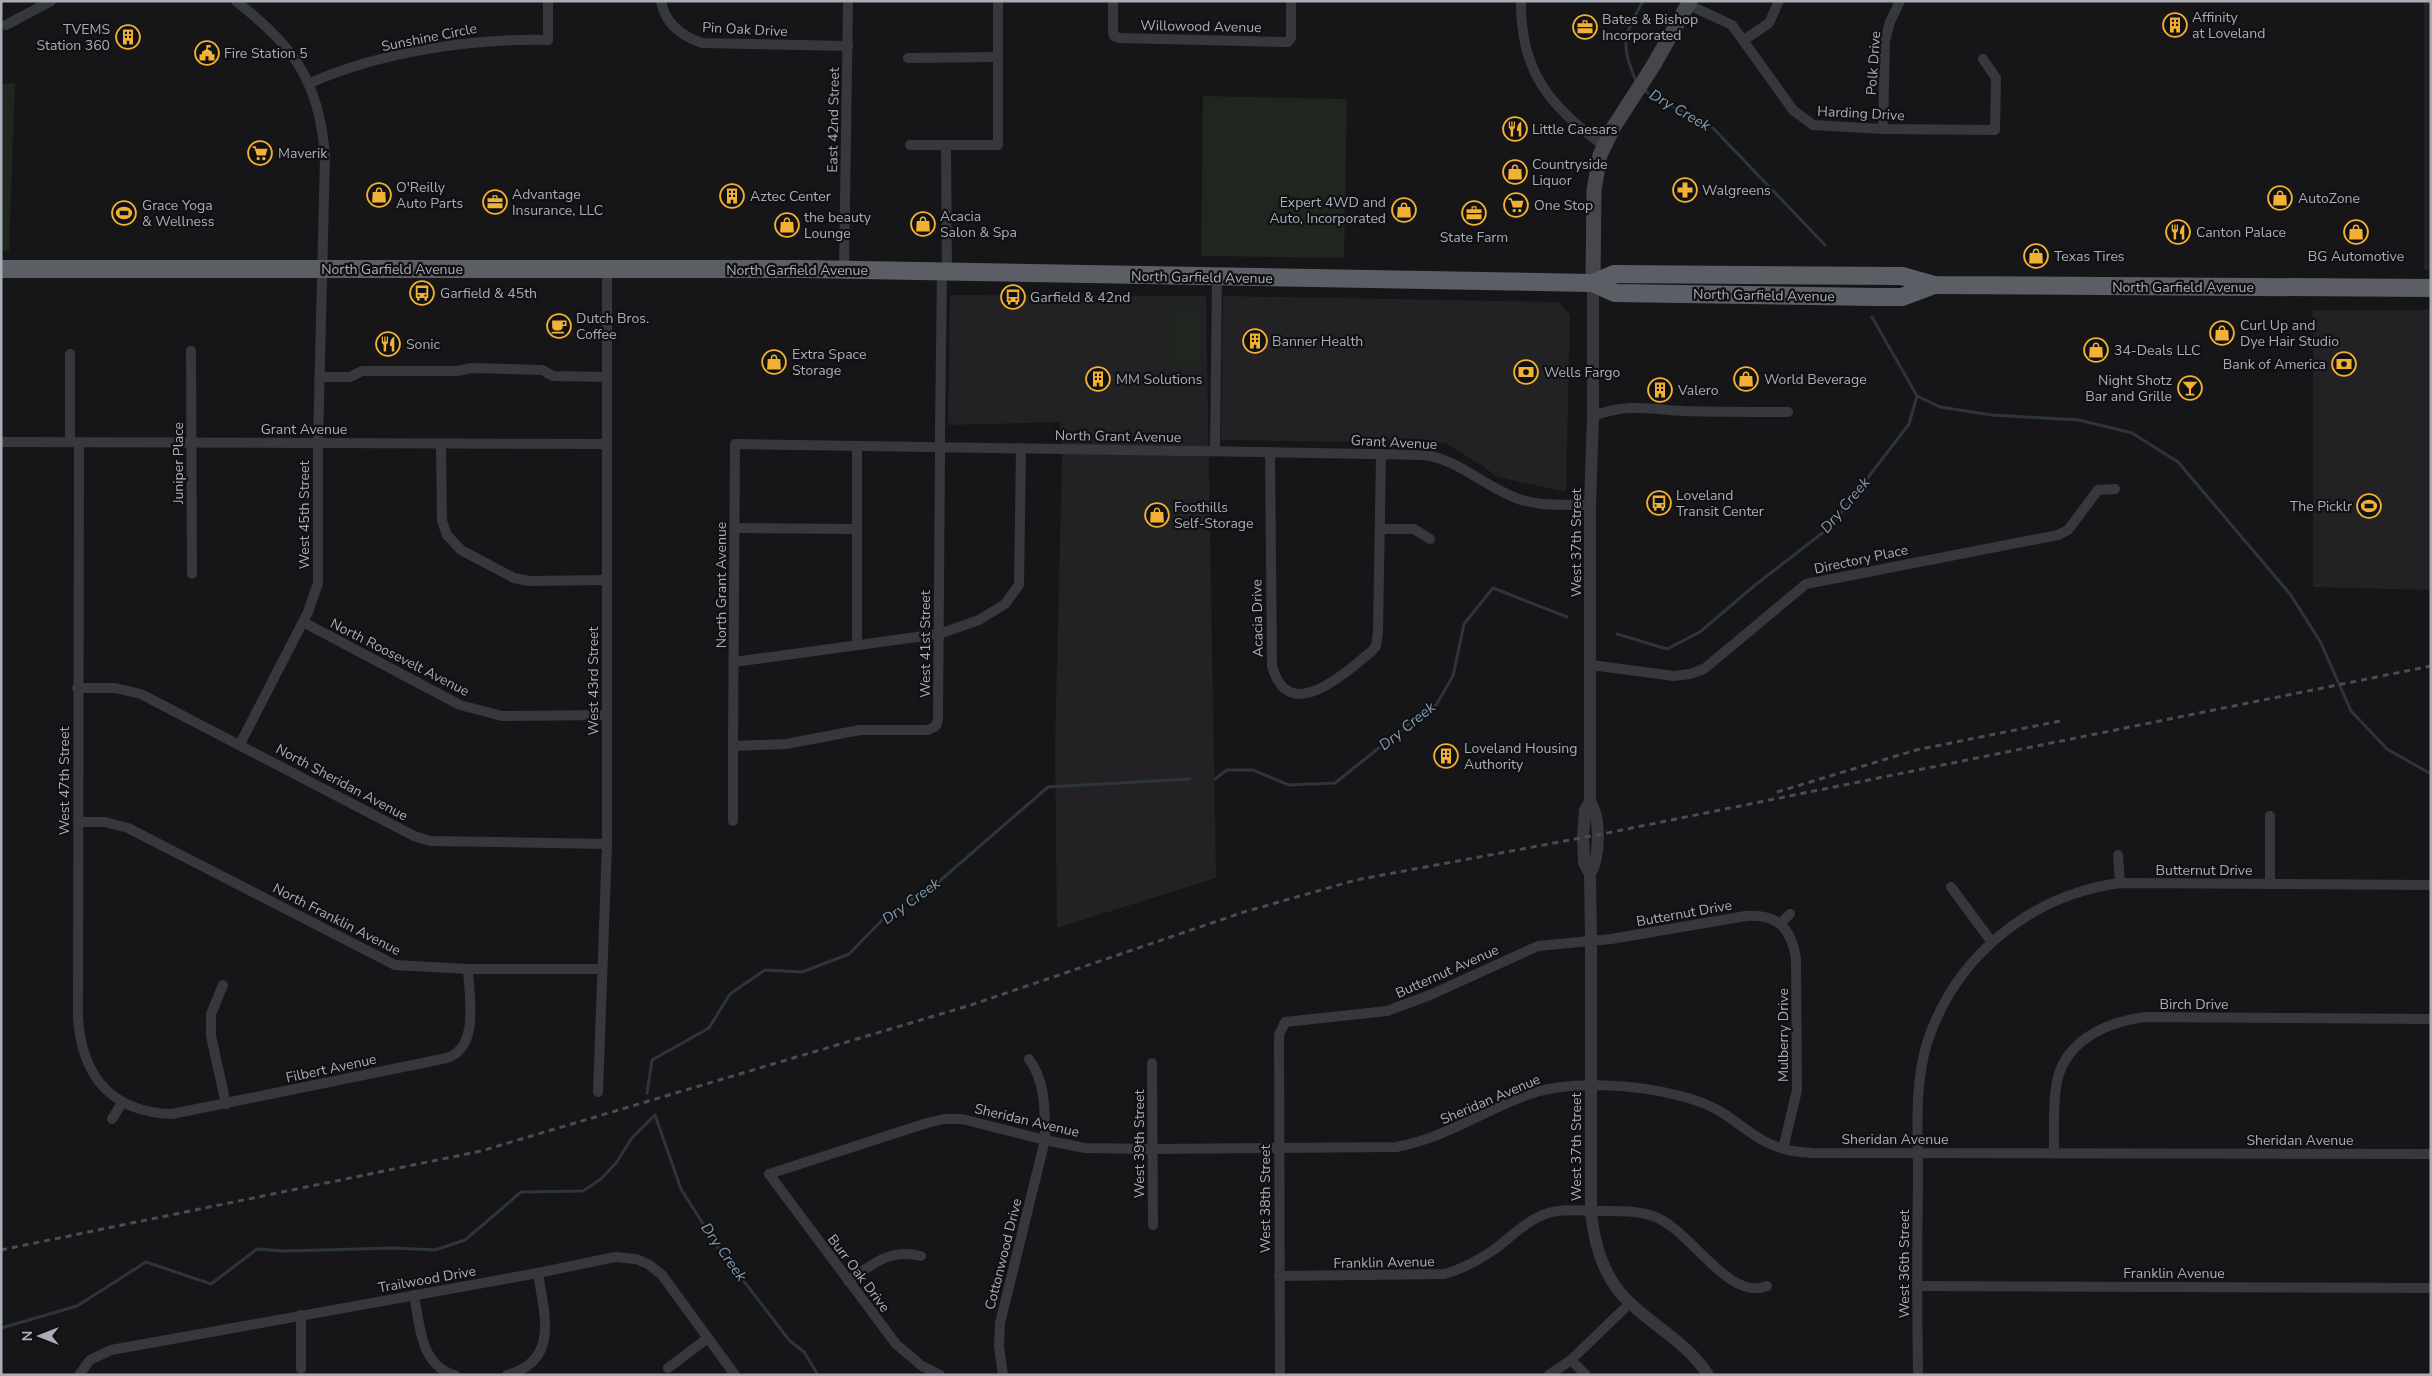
<svg xmlns="http://www.w3.org/2000/svg" width="2432" height="1376" font-family="'Nunito Sans',sans-serif">
	<style>
		.built { fill: #222225 }
		.grass { fill: #1e261f }
		.lines { fill: none; stroke-linecap: round; stroke-linejoin: round }
		.stream { stroke: #2c353c; stroke-width: 3 }
		.minor { stroke: #37383d; stroke-width: 10 }
		.tertiary { stroke: #37383d; stroke-width: 12 }
		.secondary { stroke: #45474d; stroke-width: 15 }
		.trunk { stroke: #5b5e65; stroke-width: 18 }
		.rail { stroke: #4a4c52; stroke-width: 3; stroke-dasharray: 6 5; stroke-linecap: butt }
		.labels { text-anchor: middle; stroke-width: 4.5; stroke-linejoin: round; paint-order: stroke }
		.poi-label { font-size: 14px; fill: #a8adb8; stroke: #111113; text-anchor: start }
		.street-label { font-size: 14px; fill: #a8adb8; stroke: #111113 }
		.water-label { font-size: 15px; font-style: italic; fill: #7f9bb3; stroke: #111113 }
	</style>
	<rect width="100%" height="100%" fill="#161618"/>
	<g class="built">
		<rect x="2424" y="1" width="7" height="269"/>
		<path d="M950 295 1206 296 1216 878 1057 928 1055 746 1062 460 1060 422 948 425Z"/>
		<path d="M1223 296 1559 302 1570 315 1566 492 1497 477 1483 466 1445 443 1221 440Z"/>
		<path d="M2313 310H2431V590L2313 587Z"/>
	</g>
	<g class="grass">
		<path d="M15 83 9 251H1V84Z"/>
		<path d="M1203 96 1347 99 1344 258 1201 256Z"/>
		<path d="M1194 307 1201 316 1200 366H1170V317L1177 308Z"/>
	</g>
	<g class="lines">
		<g class="stream">
			<path d="M1637 83C1620 44 1623 37 1643 1"/>
			<path d="M1644 89 1649 94 1712 127 1825 245"/>
			<path d="M1917 396 1940 407 1992 415 2079 420 2132 433 2178 462 2290 594 2320 641 2351 711 2387 749 2431 774"/>
			<path d="M1617 634 1667 649 1700 632 1754 586 1830 527 1909 424 1917 396 1872 317"/>
			<path d="M1215 779 1227 770H1253L1289 785 1335 783 1415 719 1436 705 1453 676 1464 624 1493 588 1567 617"/>
			<path d="M647 1093 652 1060 709 1028 730 994 765 970 802 972 849 954 889 913 935 885 1048 787 1190 779"/>
			<path d="M1 1328 77 1306 146 1262 211 1284 257 1249 284 1251 394 1248 435 1250 465 1240 521 1192 583 1191 601 1179 616 1163 632 1138 655 1115 681 1189 717 1246 789 1340 804 1352 818 1375"/>
		</g>
		<g class="minor">
			<path d="M236 1C294 47 319 80 325 156L318 443V583L308 612 240 744"/>
			<path d="M661 1C665 23 681 36 702 43L848 46"/>
			<path d="M1113 1V32L1114 36 1119 38 1282 42H1288L1291 38V1"/>
			<path d="M1521 1C1520 71 1550 107 1604 146"/>
			<path d="M1689 5 1732 25 1793 110 1813 125 1883 129 1995 130 1996 78 1983 59"/>
			<path d="M6 25 51 1"/>
			<path d="M1744 40 1769 23 1779 1"/>
			<path d="M908 58 998 57"/>
			<path d="M310 83C380 52 472 38 548 40V1"/>
			<path d="M1883 129 1885 41 1890 22 1900 1"/>
			<path d="M910 145H998V1"/>
			<path d="M946 146 947 272"/>
			<path d="M844 270 848 1"/>
			<path d="M942 271 940 429V452L938 719 936 726 928 730H860L786 744 733 746 735 444C885 446 1035 449 1185 451H1198L1426 455C1460 461 1484 486 1516 498 1538 507 1566 504 1590 505"/>
			<path d="M191 351 192 574"/>
			<path d="M70 354V442"/>
			<path d="M319 377H350L362 371H457L472 368 542 370 553 376 607 377"/>
			<path d="M1593 416C1629 403 1648 409 1684 411 1719 412 1753 412 1788 412"/>
			<path d="M1 442 607 444"/>
			<path d="M79 443 78 1018C82 1077 112 1112 172 1114L447 1058C480 1047 469 996 468 969"/>
			<path d="M441 444 442 521 447 535 461 550 514 578 529 581 607 580"/>
			<path d="M1215 451 1217 277"/>
			<path d="M1270 452 1272 666C1289 727 1345 672 1371 652L1376 646 1378 632 1381 454"/>
			<path d="M735 528 857 529"/>
			<path d="M1380 529H1414L1430 539"/>
			<path d="M303 622 460 705 502 716 607 715"/>
			<path d="M857 645V446"/>
			<path d="M734 662 939 634 979 620 1005 604 1019 585 1021 448"/>
			<path d="M1591 665 1674 676 1690 674 1704 669 1806 584 2058 535 2068 530 2098 490 2115 489"/>
			<path d="M77 688H115L141 694 414 836 430 841 607 844"/>
			<path d="M2270 816V884"/>
			<path d="M733 821V746"/>
			<path d="M78 822H105L128 828 395 965 468 969H601"/>
			<path d="M2118 855 2120 883"/>
			<path d="M1951 887 1991 941"/>
			<path d="M1781 923 1790 914"/>
			<path d="M223 985 211 1014V1036L226 1104"/>
			<path d="M1152 1063 1153 1225"/>
			<path d="M598 1092 607 844V270"/>
			<path d="M112 1119 122 1103"/>
			<path d="M2054 1152C2054 1131 2053 1108 2056 1087 2062 1042 2105 1022 2145 1017L2431 1019"/>
			<path d="M1279 1276 1444 1274C1463 1269 1479 1260 1495 1249 1512 1236 1527 1220 1548 1213 1564 1208 1581 1211 1597 1211 1616 1211 1635 1210 1653 1216 1692 1230 1728 1302 1767 1286"/>
			<path d="M848 1281C873 1264 890 1248 921 1256"/>
			<path d="M1917 1286 2431 1288"/>
			<path d="M414 1295C420 1325 420 1366 455 1375"/>
			<path d="M301 1315V1369"/>
			<path d="M1571 1360 1586 1375"/>
			<path d="M668 1368 708 1338"/>
			<path d="M79 1375 90 1360 111 1350 538 1273 615 1257 636 1259 648 1264 662 1275 735 1375"/>
			<path d="M507 1375C560 1361 544 1314 538 1273"/>
			<path d="M940 1375 922 1366 896 1344 769 1174 927 1123 944 1119H962L1045 1140 1085 1148 1152 1149 1396 1147C1449 1137 1485 1109 1533 1093 1572 1080 1637 1085 1677 1095 1694 1099 1711 1105 1726 1115 1745 1128 1762 1144 1785 1149 1793 1152 1802 1152 1811 1153L2431 1154"/>
			<path d="M1003 1375 999 1346 1000 1323 1045 1140C1045 1113 1046 1082 1029 1059"/>
			<path d="M1280 1375 1279 1035 1285 1022 1387 1011 1430 995 1538 946 1611 939 1746 916C1778 914 1791 928 1796 958L1797 1090 1783 1149"/>
			<path d="M1549 1375 1571 1360 1630 1303"/>
			<path d="M1918 1375C1917 1309 1917 1244 1918 1178 1918 1134 1914 1086 1927 1043 1955 957 2030 895 2120 883L2431 885"/>
		</g>
		<g class="tertiary">
			<path d="M1593 283V416L1590 505V802L1585 810 1583 837 1584 863 1590 874 1591 940V1211C1594 1245 1604 1280 1631 1304 1657 1328 1689 1345 1708 1375"/>
			<path d="M1590 802C1601 818 1600 857 1590 874"/>
		</g>
		<path class="secondary" d="M1593 283 1594 190 1600 155 1613 128 1653 66 1690 1"/>
		<g class="trunk">
			<path d="M1 269H804L1593 283 1615 293 1877 297H1902L1934 285"/>
			<path d="M1593 283 1614 274 1902 276 1934 285 2431 288"/>
		</g>
		<g class="rail">
			<path d="M1777 792 1916 750 2060 721"/>
			<path d="M1 1250 481 1151 971 1005 1244 912 1356 880 1597 835 2431 666"/>
		</g>
	</g>
	<defs>
		<g id="building-ring" transform="scale(1.25)"><circle r="9.5" fill="#111113" stroke="#f2b134" stroke-width="1.5"/><path d="M-4-6H4V6H1V3H-1V6H-4ZM-2.5-4.3h1.7v1.8h-1.7ZM.8-4.3h1.7v1.8H.8ZM-2.5-1h1.7V.8h-1.7ZM.8-1h1.7V.8H.8Z" fill="#f2b134"/></g>
		<g id="office-ring" transform="scale(1.25)"><circle r="9.5" fill="#111113" stroke="#f2b134" stroke-width="1.5"/><path d="M-6-3h4V-5.5h4V-3h4V5H-6ZM-1-4.5V-3h2v-1.5ZM-6 0V1H6V0Z" fill="#f2b134"/></g>
		<g id="civic-ring" transform="scale(1.25)"><circle r="9.5" fill="#111113" stroke="#f2b134" stroke-width="1.5"/><path d="M-.6-6.5H3V-4.5H.6V-3L4-1V1h2V6H-6V1h2V-1L-.6-3ZM-1.2 2.5V6h2.4V2.5Z" fill="#f2b134"/></g>
		<g id="restaurant-ring" transform="scale(1.25)"><circle r="9.5" fill="#111113" stroke="#f2b134" stroke-width="1.5"/><path d="M-5-6h1v4h1v-4h1v4h1v-4h1v5L-1.5 .5V6h-2V.5L-5-1ZM5-6V6H3V1.5H1.5Q1.5-4 5-6Z" fill="#f2b134"/></g>
		<g id="supermarket-ring" transform="scale(1.25)"><circle r="9.5" fill="#111113" stroke="#f2b134" stroke-width="1.5"/><path d="M-6-5.5h2.5l.6 2H6L4.5 2H-2.5L-4.4-4H-6ZM-1.5 3.2a1.3 1.3 0 1 0 .1 0ZM3 3.2a1.3 1.3 0 1 0 .1 0Z" fill="#f2b134"/></g>
		<g id="shop-ring" transform="scale(1.25)"><circle r="9.5" fill="#111113" stroke="#f2b134" stroke-width="1.5"/><path d="M-5-2.5h2.3a2.7 3.5 0 0 1 5.4 0H5L5.5 6h-11ZM-1.5-2.5h3a1.5 2.3 0 0 0-3 0Z" fill="#f2b134"/></g>
		<g id="pharmacy-ring" transform="scale(1.25)"><circle r="9.5" fill="#111113" stroke="#f2b134" stroke-width="1.5"/><path d="M-2-6h4v4h4v4h-4v4h-4v-4h-4v-4h4Z" fill="#f2b134"/></g>
		<g id="stadium-ring" transform="scale(1.25)"><circle r="9.5" fill="#111113" stroke="#f2b134" stroke-width="1.5"/><path d="M0-5a6.5 5 0 1 0 0 10a6.5 5 0 1 0 0-10ZM-3.5-1.8h7v3.6h-7Z" fill="#f2b134"/></g>
		<g id="bus-ring" transform="scale(1.25)"><circle r="9.5" fill="#111113" stroke="#f2b134" stroke-width="1.5"/><path d="M-5-6H5V4H4V6H2V4H-2V6H-4V4H-5ZM-3.5-4V0h7V-4ZM-3.5 1.2v1.5H-2V1.2ZM2 1.2v1.5H3.5V1.2Z" fill="#f2b134"/></g>
		<g id="cafe-ring" transform="scale(1.25)"><circle r="9.5" fill="#111113" stroke="#f2b134" stroke-width="1.5"/><path d="M-5.5-4.5H6V0H3Q3 3.5 0 3.5H-2.5Q-5.5 3.5-5.5 0ZM3-3.2v2h1.7v-2ZM-6 4.5H4V6H-6Z" fill="#f2b134"/></g>
		<g id="bank-ring" transform="scale(1.25)"><circle r="9.5" fill="#111113" stroke="#f2b134" stroke-width="1.5"/><path d="M-6-4H6V4H-6ZM0-2.3a2.3 2.3 0 1 0 0 4.6a2.3 2.3 0 1 0 0-4.6Z" fill="#f2b134"/></g>
		<g id="bar-ring" transform="scale(1.25)"><circle r="9.5" fill="#111113" stroke="#f2b134" stroke-width="1.5"/><path d="M-6-5H6L.8 .8V4.5H3.5V6h-7V4.5H-.8V.8Z" fill="#f2b134"/></g>
	</defs>
	<g fill-rule="evenodd">
		<use href="#building-ring" x="2175" y="25"/>
		<use href="#office-ring" x="1585" y="27"/>
		<use href="#building-ring" x="128" y="37"/>
		<use href="#civic-ring" x="207" y="53"/>
		<use href="#restaurant-ring" x="1515" y="129"/>
		<use href="#supermarket-ring" x="260" y="153"/>
		<use href="#shop-ring" x="1515" y="172"/>
		<use href="#pharmacy-ring" x="1685" y="190"/>
		<use href="#shop-ring" x="379" y="195"/>
		<use href="#building-ring" x="732" y="196"/>
		<use href="#shop-ring" x="2280" y="198"/>
		<use href="#office-ring" x="495" y="202"/>
		<use href="#supermarket-ring" x="1516" y="205"/>
		<use href="#shop-ring" x="1404" y="210"/>
		<use href="#stadium-ring" x="124" y="213"/>
		<use href="#office-ring" x="1474" y="213"/>
		<use href="#shop-ring" x="923" y="224"/>
		<use href="#shop-ring" x="787" y="225"/>
		<use href="#restaurant-ring" x="2178" y="232"/>
		<use href="#shop-ring" x="2356" y="232"/>
		<use href="#shop-ring" x="2036" y="256"/>
		<use href="#bus-ring" x="422" y="293"/>
		<use href="#bus-ring" x="1013" y="297"/>
		<use href="#cafe-ring" x="559" y="326"/>
		<use href="#shop-ring" x="2222" y="333"/>
		<use href="#building-ring" x="1255" y="341"/>
		<use href="#restaurant-ring" x="388" y="344"/>
		<use href="#shop-ring" x="2096" y="350"/>
		<use href="#shop-ring" x="774" y="362"/>
		<use href="#bank-ring" x="2344" y="364"/>
		<use href="#bank-ring" x="1526" y="372"/>
		<use href="#building-ring" x="1098" y="379"/>
		<use href="#shop-ring" x="1746" y="379"/>
		<use href="#bar-ring" x="2190" y="388"/>
		<use href="#building-ring" x="1660" y="390"/>
		<use href="#bus-ring" x="1659" y="503"/>
		<use href="#stadium-ring" x="2369" y="506"/>
		<use href="#shop-ring" x="1157" y="515"/>
		<use href="#building-ring" x="1446" y="756"/>
	</g>
	<g class="labels">
		<g class="poi-label">
			<text x="2192" y="22">Affinity<tspan x="2192" dy="16">at Loveland</tspan></text>
			<text x="1602" y="24">Bates &amp; Bishop<tspan x="1602" dy="16">Incorporated</tspan></text>
			<text x="110" y="34" text-anchor="end">TVEMS<tspan x="110" dy="16">Station 360</tspan></text>
			<text x="224" y="58">Fire Station 5</text>
			<text x="1532" y="134">Little Caesars</text>
			<text x="278" y="158">Maverik</text>
			<text x="1532" y="169">Countryside<tspan x="1532" dy="16">Liquor</tspan></text>
			<text x="396" y="192">O'Reilly<tspan x="396" dy="16">Auto Parts</tspan></text>
			<text x="1702" y="195">Walgreens</text>
			<text x="512" y="199">Advantage<tspan x="512" dy="16">Insurance, LLC</tspan></text>
			<text x="750" y="201">Aztec Center</text>
			<text x="2298" y="203">AutoZone</text>
			<text x="1386" y="207" text-anchor="end">Expert 4WD and<tspan x="1386" dy="16">Auto, Incorporated</tspan></text>
			<text x="142" y="210">Grace Yoga<tspan x="142" dy="16">&amp; Wellness</tspan></text>
			<text x="1534" y="210">One Stop</text>
			<text x="940" y="221">Acacia<tspan x="940" dy="16">Salon &amp; Spa</tspan></text>
			<text x="804" y="222">the beauty<tspan x="804" dy="16">Lounge</tspan></text>
			<text x="2196" y="237">Canton Palace</text>
			<text x="1474" y="242" text-anchor="middle">State Farm</text>
			<text x="2054" y="261">Texas Tires</text>
			<text x="2356" y="261" text-anchor="middle">BG Automotive</text>
			<text x="440" y="298">Garfield &amp; 45th</text>
			<text x="1030" y="302">Garfield &amp; 42nd</text>
			<text x="576" y="323">Dutch Bros.<tspan x="576" dy="16">Coffee</tspan></text>
			<text x="2240" y="330">Curl Up and<tspan x="2240" dy="16">Dye Hair Studio</tspan></text>
			<text x="1272" y="346">Banner Health</text>
			<text x="406" y="349">Sonic</text>
			<text x="2114" y="355">34-Deals LLC</text>
			<text x="792" y="359">Extra Space<tspan x="792" dy="16">Storage</tspan></text>
			<text x="2326" y="369" text-anchor="end">Bank of America</text>
			<text x="1544" y="377">Wells Fargo</text>
			<text x="1116" y="384">MM Solutions</text>
			<text x="1764" y="384">World Beverage</text>
			<text x="2172" y="385" text-anchor="end">Night Shotz<tspan x="2172" dy="16">Bar and Grille</tspan></text>
			<text x="1678" y="395">Valero</text>
			<text x="1676" y="500">Loveland<tspan x="1676" dy="16">Transit Center</tspan></text>
			<text x="2352" y="511" text-anchor="end">The Picklr</text>
			<text x="1174" y="512">Foothills<tspan x="1174" dy="16">Self-Storage</tspan></text>
			<text x="1464" y="753">Loveland Housing<tspan x="1464" dy="16">Authority</tspan></text>
		</g>
		<g class="street-label">
			<text transform="translate(1201 26) rotate(1)" y="5">Willowood Avenue</text>
			<text transform="translate(745 29) rotate(3)" y="5">Pin Oak Drive</text>
			<text transform="translate(429 37) rotate(-11)" y="5">Sunshine Circle</text>
			<text transform="translate(1873 63) rotate(-86)" y="5">Polk Drive</text>
			<text transform="translate(1861 113) rotate(3)" y="5">Harding Drive</text>
			<text transform="translate(833 120) rotate(-89)" y="5">East 42nd Street</text>
			<text x="392" y="274">North Garfield Avenue</text>
			<text x="797" y="275">North Garfield Avenue</text>
			<text transform="translate(1202 277) rotate(1)" y="5">North Garfield Avenue</text>
			<text x="2183" y="292">North Garfield Avenue</text>
			<text transform="translate(1764 295) rotate(1)" y="5">North Garfield Avenue</text>
			<text x="304" y="434">Grant Avenue</text>
			<text transform="translate(1118 436) rotate(1)" y="5">North Grant Avenue</text>
			<text transform="translate(1394 442) rotate(3)" y="5">Grant Avenue</text>
			<text transform="translate(178 463) rotate(-90)" y="5">Juniper Place</text>
			<text transform="translate(304 515) rotate(-90)" y="5">West 45th Street</text>
			<text transform="translate(1576 543) rotate(-90)" y="5">West 37th Street</text>
			<text transform="translate(1861 559) rotate(-12)" y="5">Directory Place</text>
			<text transform="translate(721 585) rotate(-90)" y="5">North Grant Avenue</text>
			<text transform="translate(1257 618) rotate(-91)" y="5">Acacia Drive</text>
			<text transform="translate(925 644) rotate(-90)" y="5">West 41st Street</text>
			<text transform="translate(400 657) rotate(27)" y="5">North Roosevelt Avenue</text>
			<text transform="translate(593 681) rotate(-90)" y="5">West 43rd Street</text>
			<text transform="translate(64 781) rotate(-90)" y="5">West 47th Street</text>
			<text transform="translate(342 782) rotate(28)" y="5">North Sheridan Avenue</text>
			<text x="2204" y="875">Butternut Drive</text>
			<text transform="translate(1684 913) rotate(-10)" y="5">Butternut Drive</text>
			<text transform="translate(337 919) rotate(27)" y="5">North Franklin Avenue</text>
			<text transform="translate(1447 971) rotate(-24)" y="5">Butternut Avenue</text>
			<text x="2194" y="1009">Birch Drive</text>
			<text transform="translate(1783 1035) rotate(-90)" y="5">Mulberry Drive</text>
			<text transform="translate(331 1068) rotate(-12)" y="5">Filbert Avenue</text>
			<text transform="translate(1490 1099) rotate(-23)" y="5">Sheridan Avenue</text>
			<text transform="translate(1027 1120) rotate(13)" y="5">Sheridan Avenue</text>
			<text x="1895" y="1144">Sheridan Avenue</text>
			<text x="2300" y="1145">Sheridan Avenue</text>
			<text transform="translate(1139 1144) rotate(-90)" y="5">West 39th Street</text>
			<text transform="translate(1576 1147) rotate(-90)" y="5">West 37th Street</text>
			<text transform="translate(1265 1199) rotate(-90)" y="5">West 38th Street</text>
			<text transform="translate(1003 1254) rotate(-76)" y="5">Cottonwood Drive</text>
			<text transform="translate(1384 1262) rotate(-1)" y="5">Franklin Avenue</text>
			<text transform="translate(1904 1264) rotate(-90)" y="5">West 36th Street</text>
			<text transform="translate(859 1273) rotate(53)" y="5">Burr Oak Drive</text>
			<text x="2174" y="1278">Franklin Avenue</text>
			<text transform="translate(427 1279) rotate(-10)" y="5">Trailwood Drive</text>
		</g>
		<g class="water-label">
			<text transform="translate(1680 110) rotate(30)" y="5">Dry Creek</text>
			<text transform="translate(1845 505) rotate(-50)" y="5">Dry Creek</text>
			<text transform="translate(1407 726) rotate(-39)" y="5">Dry Creek</text>
			<text transform="translate(911 901) rotate(-36)" y="5">Dry Creek</text>
			<text transform="translate(724 1252) rotate(55)" y="5">Dry Creek</text>
		</g>
	</g>
	<rect width="2432" height="1376" fill="none" stroke="#a8adb8" stroke-width="5"/>
	<g transform="translate(40 1336) rotate(270)" stroke="#111113" stroke-width="4" paint-order="stroke">
	<path d="M0-4L9 19L0 12L-9 19Z" fill="#a8adb8"/>
	<text y="-8" font-size="14" font-weight="bold" text-anchor="middle" fill="#a8adb8">N</text>
	</g>
</svg>
